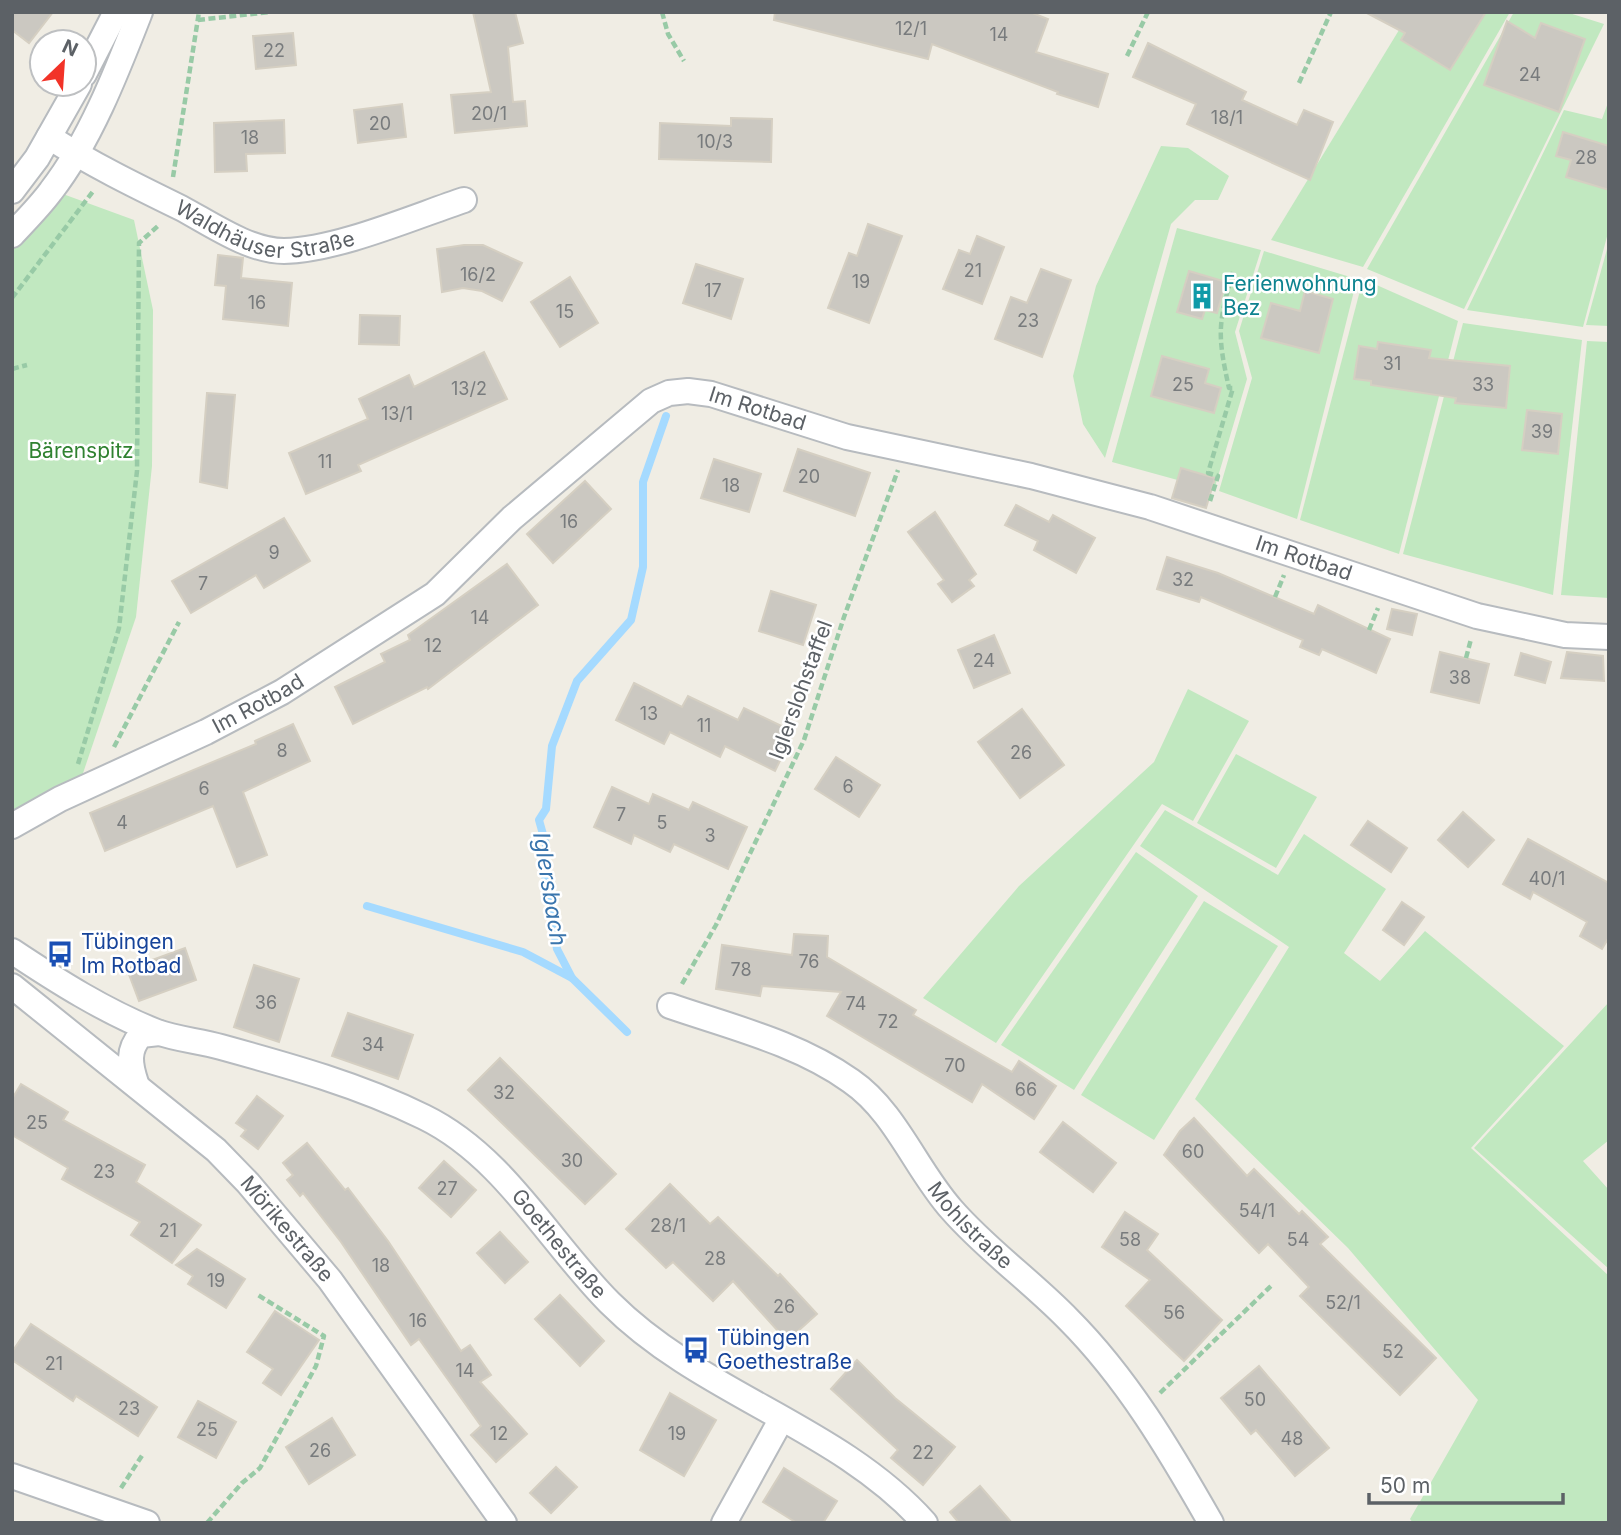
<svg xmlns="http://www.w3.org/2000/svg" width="1621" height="1535" font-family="Inter,sans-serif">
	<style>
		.green { fill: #c1e8c0 }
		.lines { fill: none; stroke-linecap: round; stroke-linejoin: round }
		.stream { stroke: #a5daff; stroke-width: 8 }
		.building { fill: #cbc8c1; stroke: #d5cfc2; stroke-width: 2 }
		.minor-casing { stroke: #b7bbbf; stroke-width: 28 }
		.path { stroke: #98caa6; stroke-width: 4.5; stroke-dasharray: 7 3.5; stroke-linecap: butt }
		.minor { stroke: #fff; stroke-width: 24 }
		.labels { text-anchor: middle; stroke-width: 5; stroke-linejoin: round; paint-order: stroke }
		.number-label { font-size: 18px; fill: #787b7d }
		.street-label { font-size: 21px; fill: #5c6166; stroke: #fff }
		.culture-label { font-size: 21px; fill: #0d838f; stroke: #fff; text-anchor: start }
		.park-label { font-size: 21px; fill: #308231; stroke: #fff }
		.transit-label { font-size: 21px; fill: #164399; stroke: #fff; text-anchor: start }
		.water-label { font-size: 23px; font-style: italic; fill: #3a75ad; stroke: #fff }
	</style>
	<rect width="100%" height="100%" fill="#f0ede4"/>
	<g class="green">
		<path d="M1410 12H1510L1363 267 1271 240Z"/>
		<path d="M1514 12H1566L1604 24 1464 309 1367 269Z"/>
		<path d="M1609 100V229L1583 327 1467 310 1564 110 1602 119Z"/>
		<path d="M1161 146 1188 148 1229 176 1218 200H1195L1171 224 1105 458 1083 424 1073 376 1096 286Z"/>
		<path d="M52 190 134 220 153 310 152 466 136 617 80 782 12 823V240Z"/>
		<path d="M1177 228 1261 250 1235 332 1247 379 1214 490 1112 462Z"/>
		<path d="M1609 242V326L1586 325Z"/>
		<path d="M1264 251 1357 279 1297 519 1219 491 1252 378 1239 331Z"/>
		<path d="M1363 279 1458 321 1399 554 1300 520Z"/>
		<path d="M1463 323 1582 340 1553 595 1403 554Z"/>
		<path d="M1587 341 1609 342V598L1561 595Z"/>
		<path d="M1188 689 1249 721 1193 821 1162 804 996 1043 923 998 1019 886 1154 762Z"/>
		<path d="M1236 754 1317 797 1276 868 1197 823Z"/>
		<path d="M1165 810 1278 875 1304 834 1386 889 1344 953 1380 981 1425 931 1564 1046 1471 1148 1609 1276V1523H1413L1410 1519 1478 1400 1348 1248 1195 1099 1289 947 1140 846Z"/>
		<path d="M1136 852 1198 896 1074 1090 1001 1045Z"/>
		<path d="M1204 901 1278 946 1154 1140 1081 1095Z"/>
		<path d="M1609 1002V1140L1583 1161 1609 1190V1269L1474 1148Z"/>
	</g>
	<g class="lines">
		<g class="stream">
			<path d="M367 906 523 952 572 978"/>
			<path d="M627 1032 572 978 557 949 544 868 546 845 539 820 546 809 552 746 577 681 631 620 643 567V482L666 416"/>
		</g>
	</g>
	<g class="building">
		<path d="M12 12H53L29 43 12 30Z"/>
		<path d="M473 12H515L523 43 508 47 513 102 525 101 527 126 455 133 451 95 491 92Z"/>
		<path d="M775 12H1030L1048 19 1036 52 1108 74 1098 107 1057 94 1058 92 932 44 928 59 774 20Z"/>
		<path d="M1365 12H1486L1450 70 1401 40 1405 33Z"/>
		<path d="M1507 21 1535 38 1541 23 1585 39 1559 112 1484 85Z"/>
		<path d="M293 33 296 65 256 69 253 36Z"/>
		<path d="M1148 43 1246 92 1242 100 1297 125 1304 110 1333 122 1310 180 1187 124 1196 104 1133 77Z"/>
		<path d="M402 104 406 137 358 143 354 110Z"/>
		<path d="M731 118 772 119 771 162 659 159 660 123 731 126Z"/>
		<path d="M284 120 285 153 246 154 247 171 215 172 214 123Z"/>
		<path d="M1563 132 1609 146V190L1566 177 1571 160 1556 156Z"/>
		<path d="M868 224 902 236 869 323 828 308 849 253 857 256Z"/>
		<path d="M977 236 1004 247 982 304 943 289 959 250 970 254Z"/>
		<path d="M464 245H483L522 263 502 301 482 291 463 288 442 292 437 249Z"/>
		<path d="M218 255 243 258 241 278 292 283 288 326 223 319 226 286 215 285Z"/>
		<path d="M696 264 743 279 731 319 683 303Z"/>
		<path d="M1041 269 1071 280 1042 357 995 339 1011 297 1027 303Z"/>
		<path d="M1189 271 1226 282 1217 313 1205 310 1202 319 1177 312Z"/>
		<path d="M570 277 598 323 560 347 531 302Z"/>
		<path d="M1305 291 1333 299 1319 353 1261 338 1271 303 1300 311Z"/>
		<path d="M360 315 400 316 399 345 359 344Z"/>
		<path d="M1378 342 1431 350 1429 358 1510 366 1506 408 1455 403 1456 398 1371 385V381L1354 379 1359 346 1377 349Z"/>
		<path d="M484 352 507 399 358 465 361 471 306 494 289 453 368 419 359 399 409 375 414 387Z"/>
		<path d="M1162 356 1209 369 1205 383 1221 388 1214 413 1151 396Z"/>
		<path d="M207 393 235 395 227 488 200 482Z"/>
		<path d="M1527 410 1562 414 1558 454 1522 450Z"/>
		<path d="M798 449 870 473 855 516 784 491Z"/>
		<path d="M714 459 761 474 749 512 701 498Z"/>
		<path d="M1181 468 1215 478 1206 508 1172 498Z"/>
		<path d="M585 481 611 509 553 563 527 534Z"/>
		<path d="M1016 505 1049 522 1053 515 1095 538 1076 573 1034 550 1038 541 1005 525Z"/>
		<path d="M935 512 976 574 969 580 974 586 952 602 938 584 944 580 908 532Z"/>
		<path d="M284 518 310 561 264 588 256 575 191 613 172 581Z"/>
		<path d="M1167 557 1218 573 1314 614 1318 605 1390 639 1376 673 1322 649 1319 655 1300 647 1303 640 1201 597 1199 602 1157 589Z"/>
		<path d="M507 564 538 605 428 689 427 687 353 724 335 687 385 662 381 654 410 640 408 635Z"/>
		<path d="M771 591 816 605 803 645 759 631Z"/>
		<path d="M1392 609 1417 614 1412 635 1387 629Z"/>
		<path d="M994 635 1010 673 974 688 958 650Z"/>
		<path d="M1440 652 1489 664 1479 703 1431 692Z"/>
		<path d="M1567 652 1603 656 1604 681 1561 678Z"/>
		<path d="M1521 653 1551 662 1545 683 1515 675Z"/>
		<path d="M634 683 682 707 688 696 738 720 744 708 794 732 775 771 725 746 720 757 670 732 664 744 616 720Z"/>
		<path d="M1022 709 1064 765 1020 798 978 742Z"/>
		<path d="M293 724 310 761 243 792 267 855 237 867 213 806 105 851 90 813 256 744 255 741Z"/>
		<path d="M836 757 880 785 859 817 815 789Z"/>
		<path d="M612 787 649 804 653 794 689 810 693 802 747 827 728 869 674 844 670 852 634 835 631 844 594 827Z"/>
		<path d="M1463 812 1494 840 1468 867 1438 840Z"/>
		<path d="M1368 821 1407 848 1391 872 1351 845Z"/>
		<path d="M1528 839 1609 883V937L1602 949 1580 936 1587 922 1533 892 1530 899 1503 884Z"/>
		<path d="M1402 902 1424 917 1404 945 1383 930Z"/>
		<path d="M794 934 828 936 827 957 916 1010 913 1015 1012 1072 1019 1061 1056 1086 1034 1119 982 1084 972 1102 827 1016 841 992 762 986 760 996 716 989 722 945 792 955Z"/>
		<path d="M185 948 196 980 139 1001 127 969Z"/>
		<path d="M254 965 299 979 279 1042 234 1027Z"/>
		<path d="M348 1013 413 1035 398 1079 332 1056Z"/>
		<path d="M500 1058 616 1174 585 1204 468 1090Z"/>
		<path d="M21 1084 68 1112 63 1120 145 1165 136 1182 201 1225 172 1263 131 1235 140 1222 62 1179 68 1168 12 1135V1099Z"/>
		<path d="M257 1096 283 1116 258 1149 241 1136 246 1130 236 1123Z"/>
		<path d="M1194 1118 1247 1176 1254 1169 1299 1214 1302 1211 1328 1237 1320 1244 1436 1358 1400 1395 1300 1296 1309 1287 1268 1244 1259 1253 1164 1155 1180 1131Z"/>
		<path d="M1063 1122 1116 1163 1093 1192 1040 1152Z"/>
		<path d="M307 1143 345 1190 348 1188 388 1241 461 1351 470 1345 491 1375 480 1382 527 1434 496 1462 471 1435 481 1426 419 1339 411 1345 341 1242 303 1193 300 1196 287 1180 293 1175 283 1163Z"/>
		<path d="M444 1161 476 1190 451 1217 419 1188Z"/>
		<path d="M670 1184 710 1224 718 1217 778 1276 780 1274 817 1314 787 1341 733 1281 713 1301 673 1262 666 1268 626 1229Z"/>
		<path d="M1125 1212 1158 1234 1147 1250 1222 1320 1184 1361 1126 1306 1150 1280 1102 1247Z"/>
		<path d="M500 1232 528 1262 505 1283 477 1253Z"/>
		<path d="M197 1249 245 1279 226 1308 188 1284 193 1276 176 1265Z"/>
		<path d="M560 1295 604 1341 580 1366 535 1319Z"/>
		<path d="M275 1311 319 1340 281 1395 263 1383 273 1369 247 1352Z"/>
		<path d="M31 1324 157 1407 138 1436 76 1396 73 1401 12 1360V1352Z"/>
		<path d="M857 1360 895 1398 955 1447 923 1485 891 1458 898 1450 831 1389Z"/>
		<path d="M1259 1366 1329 1448 1295 1476 1256 1430 1251 1434 1221 1398Z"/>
		<path d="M670 1393 716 1420 684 1476 640 1450Z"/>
		<path d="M198 1401 236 1422 216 1458 178 1437Z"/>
		<path d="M332 1418 355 1455 309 1484 286 1447Z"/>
		<path d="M556 1467 577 1487 551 1513 530 1493Z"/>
		<path d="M784 1468 837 1501 823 1523H797L763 1502Z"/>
		<path d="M980 1486 1012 1523H959L950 1512Z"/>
	</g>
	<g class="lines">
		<g class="minor-casing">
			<g id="minor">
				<path d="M84 74 116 12"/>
				<path id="s1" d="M49 137C91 164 136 186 181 208 211 224 249 251 284 251 337 250 413 217 464 200"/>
				<path d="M12 191 37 158 79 84"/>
				<path d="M12 235C25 221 40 206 51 191 90 141 117 71 140 12"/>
				<path id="s2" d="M12 826 60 799 206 732 282 692 435 594 512 518 651 401 669 393 688 391 711 394 847 437 1031 476 1150 507 1477 616 1565 635 1609 637"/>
				<path id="s3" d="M12 951C57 981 106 1012 157 1032 176 1039 200 1041 221 1047 290 1066 359 1085 424 1117 504 1156 549 1242 610 1303 702 1395 838 1426 925 1523"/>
				<path id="s4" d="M12 986 216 1150 248 1183 330 1280 504 1523"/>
				<path id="s5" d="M670 1006C731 1027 798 1043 851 1081 896 1112 916 1170 952 1210 987 1250 1031 1281 1068 1319 1127 1378 1170 1451 1211 1523"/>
				<path d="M136 1083C130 1065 127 1050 141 1035L159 1033"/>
				<path d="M12 1476 147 1523"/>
				<path d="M724 1523 781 1420"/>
			</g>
		</g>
		<g class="path">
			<path d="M662 12 668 34 684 61"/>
			<path d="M198 20 270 12"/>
			<path d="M1127 56 1148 12"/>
			<path d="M1299 83 1331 12"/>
			<path d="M173 177 199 12"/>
			<path d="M12 298 94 190"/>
			<path d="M12 369 27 365"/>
			<path d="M1210 501 1218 476 1208 473 1233 388H1229C1217 334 1218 324 1233 272"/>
			<path d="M1275 597 1284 575"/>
			<path d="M1369 630 1378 608"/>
			<path d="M1466 658 1471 639"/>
			<path d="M114 747 179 622"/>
			<path d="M78 764 119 628 137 471 139 243 159 225"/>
			<path d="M682 984 716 925 804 740 844 617 898 470"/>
			<path d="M1160 1393 1272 1285"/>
			<path d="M121 1488 143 1454"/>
			<path d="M207 1523 242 1483 260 1468 316 1366 324 1336 258 1295"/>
		</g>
		<use href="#minor" class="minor"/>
	</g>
	<defs>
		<g id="building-bare" transform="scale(2.1)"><path d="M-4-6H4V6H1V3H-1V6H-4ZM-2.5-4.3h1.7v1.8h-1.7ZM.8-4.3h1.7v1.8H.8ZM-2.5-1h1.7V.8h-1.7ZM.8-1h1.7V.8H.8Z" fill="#0f9aa8" stroke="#fff" stroke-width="2.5" paint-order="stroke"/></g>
		<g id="bus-bare" transform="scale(2.1)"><path d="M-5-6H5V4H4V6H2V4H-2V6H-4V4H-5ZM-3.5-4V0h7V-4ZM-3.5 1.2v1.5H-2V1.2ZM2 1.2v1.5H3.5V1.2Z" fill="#1a4fb4" stroke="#fff" stroke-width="2.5" paint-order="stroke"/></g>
	</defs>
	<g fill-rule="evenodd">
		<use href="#building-bare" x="1202" y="296"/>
		<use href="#bus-bare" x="60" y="954"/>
		<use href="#bus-bare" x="696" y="1350"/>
	</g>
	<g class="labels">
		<g class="number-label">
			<text x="911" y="35">12/1</text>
			<text x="999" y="41">14</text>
			<text x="274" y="57">22</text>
			<text x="1530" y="81">24</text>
			<text x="489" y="120">20/1</text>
			<text x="1227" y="124">18/1</text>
			<text x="380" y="130">20</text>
			<text x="250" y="144">18</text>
			<text x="715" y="148">10/3</text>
			<text x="1586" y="164">28</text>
			<text x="973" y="277">21</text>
			<text x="478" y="281">16/2</text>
			<text x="861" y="288">19</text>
			<text x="713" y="297">17</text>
			<text x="257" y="309">16</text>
			<text x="565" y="318">15</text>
			<text x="1028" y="327">23</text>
			<text x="1392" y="370">31</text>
			<text x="1183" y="391">25</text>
			<text x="1483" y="391">33</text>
			<text x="469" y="395">13/2</text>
			<text x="397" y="420">13/1</text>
			<text x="1542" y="438">39</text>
			<text x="325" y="468">11</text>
			<text x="809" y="483">20</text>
			<text x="731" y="492">18</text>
			<text x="569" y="528">16</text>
			<text x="274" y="559">9</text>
			<text x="1183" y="586">32</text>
			<text x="203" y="590">7</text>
			<text x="480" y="624">14</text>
			<text x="433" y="652">12</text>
			<text x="984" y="667">24</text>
			<text x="1460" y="684">38</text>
			<text x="649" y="720">13</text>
			<text x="704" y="732">11</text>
			<text x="282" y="757">8</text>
			<text x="1021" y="759">26</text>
			<text x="848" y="793">6</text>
			<text x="204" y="795">6</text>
			<text x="621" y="821">7</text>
			<text x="122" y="829">4</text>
			<text x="662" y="829">5</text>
			<text x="710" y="842">3</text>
			<text x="1547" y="885">40/1</text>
			<text x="809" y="968">76</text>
			<text x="741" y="976">78</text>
			<text x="266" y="1009">36</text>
			<text x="856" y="1010">74</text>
			<text x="888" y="1028">72</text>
			<text x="373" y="1051">34</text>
			<text x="955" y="1072">70</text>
			<text x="1026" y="1096">66</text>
			<text x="504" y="1099">32</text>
			<text x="37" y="1129">25</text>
			<text x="1193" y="1158">60</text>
			<text x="572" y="1167">30</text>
			<text x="104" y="1178">23</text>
			<text x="447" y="1195">27</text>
			<text x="1257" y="1217">54/1</text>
			<text x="668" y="1232">28/1</text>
			<text x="168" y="1237">21</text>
			<text x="1130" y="1246">58</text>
			<text x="1298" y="1246">54</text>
			<text x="715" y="1265">28</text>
			<text x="381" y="1272">18</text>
			<text x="216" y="1287">19</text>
			<text x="1343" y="1309">52/1</text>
			<text x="784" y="1313">26</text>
			<text x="1174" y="1319">56</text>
			<text x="418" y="1327">16</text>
			<text x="1393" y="1358">52</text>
			<text x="54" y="1370">21</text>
			<text x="465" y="1377">14</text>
			<text x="1255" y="1406">50</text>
			<text x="129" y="1415">23</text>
			<text x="207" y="1436">25</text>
			<text x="499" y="1440">12</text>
			<text x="677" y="1440">19</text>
			<text x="1292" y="1445">48</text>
			<text x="320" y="1457">26</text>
			<text x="923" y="1459">22</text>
		</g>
		<g class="street-label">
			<text dy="7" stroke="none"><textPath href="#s1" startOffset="240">Waldhäuser Straße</textPath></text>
			<text dy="7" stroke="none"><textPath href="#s2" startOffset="884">Im Rotbad</textPath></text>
			<text dy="7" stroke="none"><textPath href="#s2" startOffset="1451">Im Rotbad</textPath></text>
			<text transform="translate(801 690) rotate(-70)" y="7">Iglerslohstaffel</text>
			<text dy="7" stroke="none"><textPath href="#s2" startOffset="275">Im Rotbad</textPath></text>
			<text dy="7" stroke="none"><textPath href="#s5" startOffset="385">Mohlstraße</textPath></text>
			<text dy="7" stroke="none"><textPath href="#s4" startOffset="368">Mörikestraße</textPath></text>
			<text dy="7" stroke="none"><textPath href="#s3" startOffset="634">Goethestraße</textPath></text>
		</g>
		<g class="culture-label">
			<text x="1223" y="291">Ferienwohnung<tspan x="1223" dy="24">Bez</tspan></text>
		</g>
		<g class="park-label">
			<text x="81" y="458">Bärenspitz</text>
		</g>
		<g class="transit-label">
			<text x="81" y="949">Tübingen<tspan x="81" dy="24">Im Rotbad</tspan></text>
			<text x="717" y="1345">Tübingen<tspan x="717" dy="24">Goethestraße</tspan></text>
		</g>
		<g class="water-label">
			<text transform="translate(550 889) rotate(81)" y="8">Iglersbach</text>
		</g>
	</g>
	<rect width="1621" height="1535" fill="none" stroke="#5c6166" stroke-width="28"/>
	<g transform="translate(63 63) rotate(25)"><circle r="33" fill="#ffffff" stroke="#bec0c2" stroke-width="2"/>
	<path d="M0-5L12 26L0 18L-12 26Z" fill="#f23328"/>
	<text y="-10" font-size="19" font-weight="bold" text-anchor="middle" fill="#5c6166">N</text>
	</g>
	<path d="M1369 1493v10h194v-10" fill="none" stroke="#5c6166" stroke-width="3.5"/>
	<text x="1380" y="1493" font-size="21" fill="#5c6166" stroke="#ffffff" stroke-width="5" paint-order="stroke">50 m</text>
</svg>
